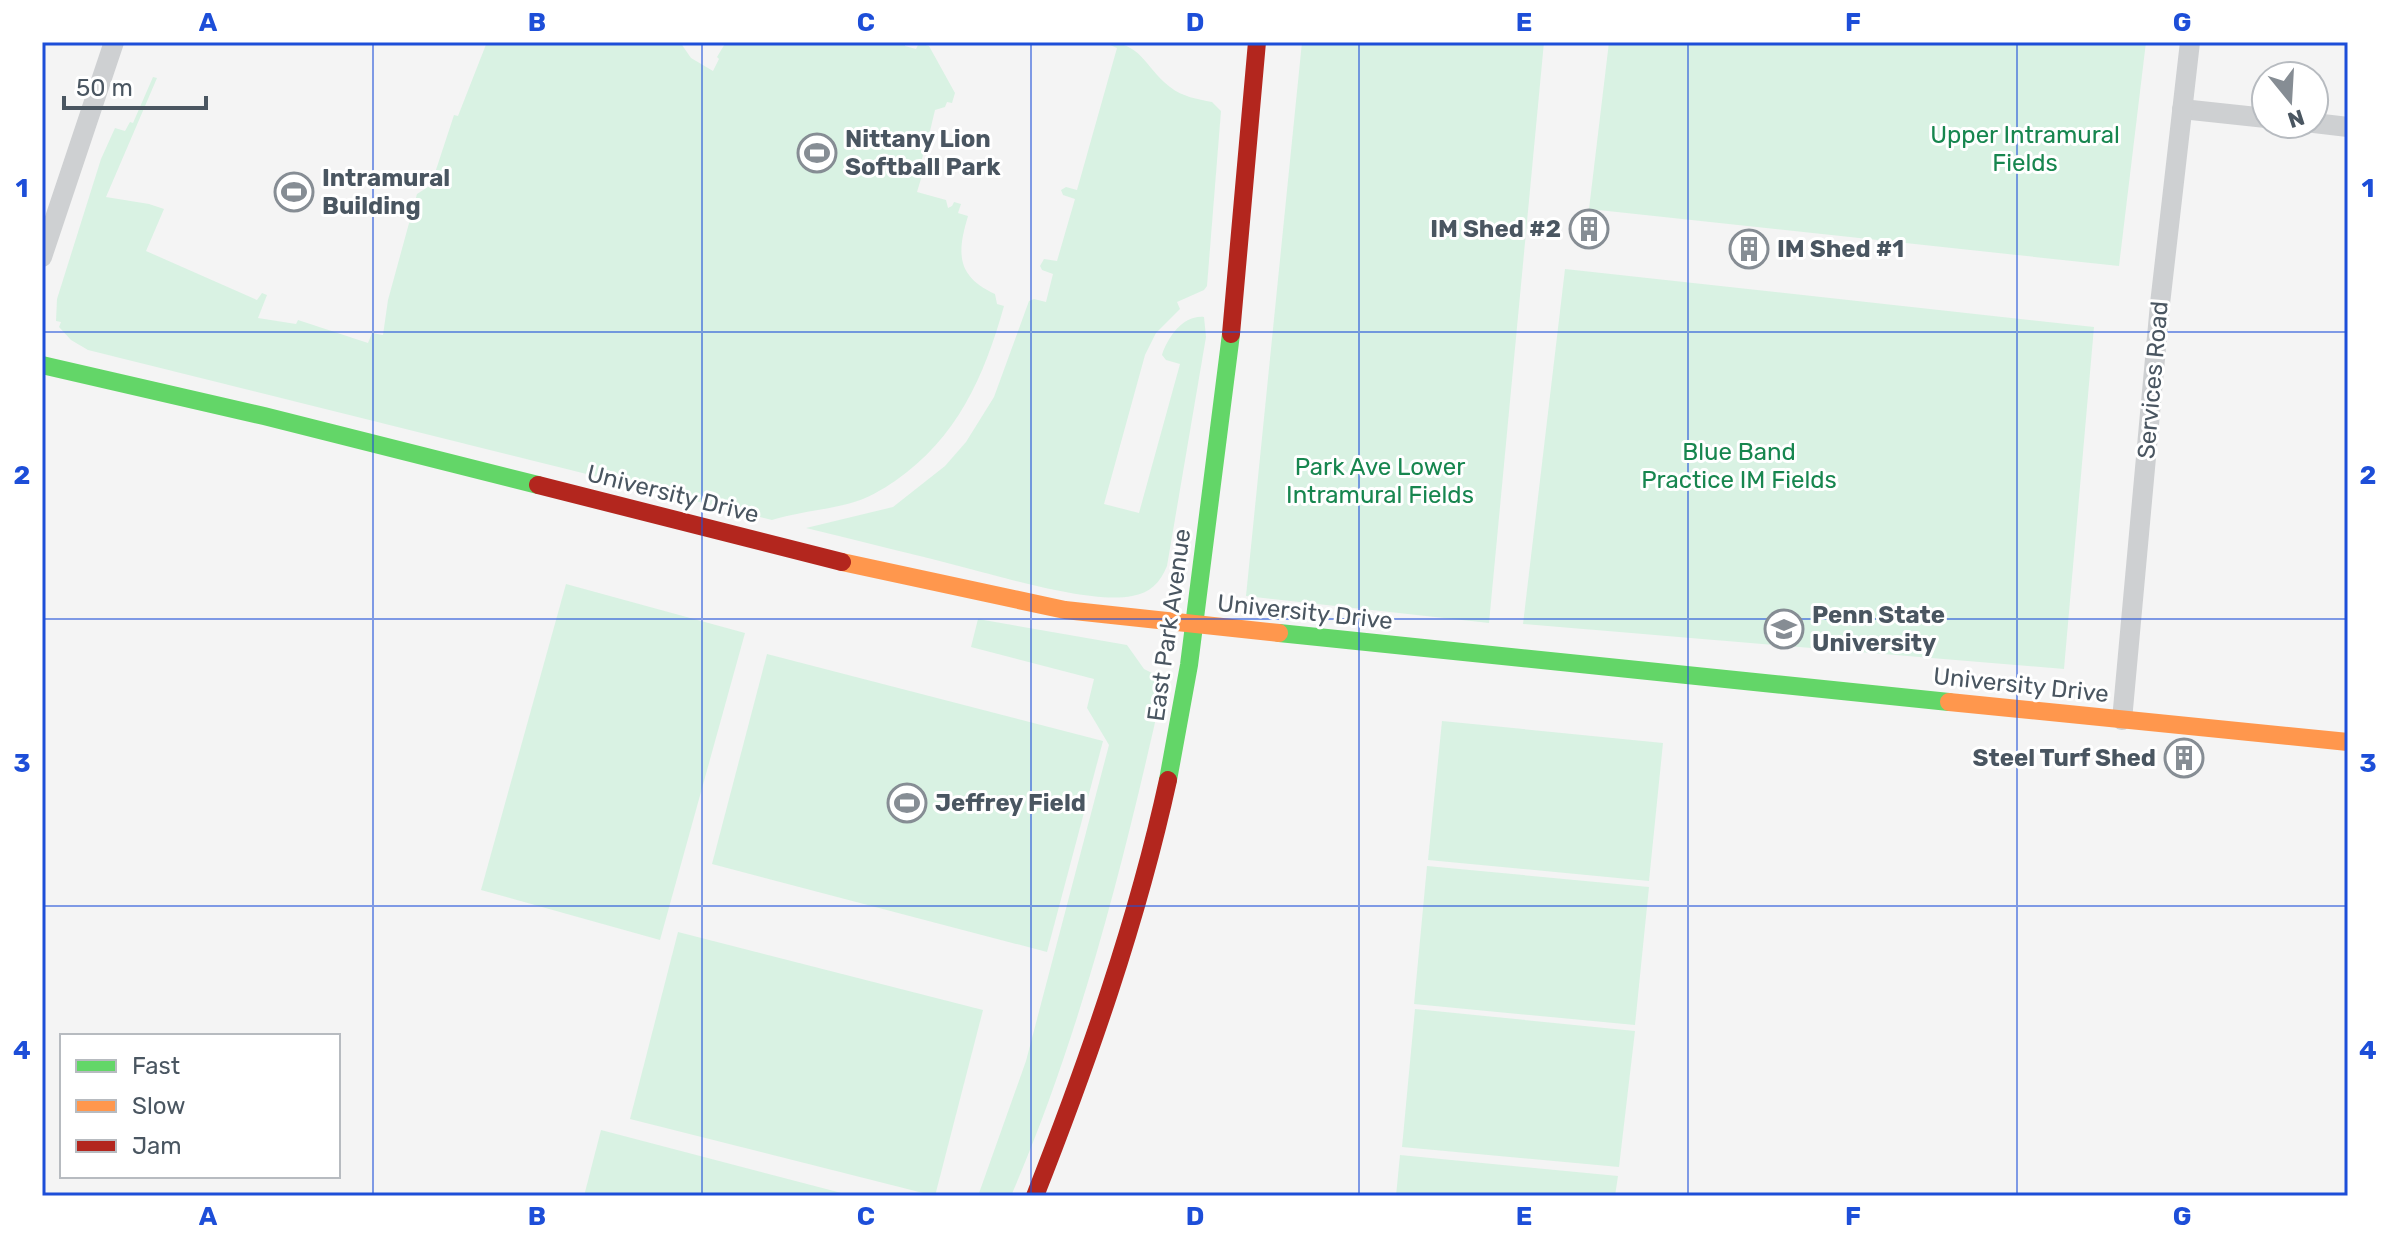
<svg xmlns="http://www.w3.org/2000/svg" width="2390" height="1238" font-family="Rubik,sans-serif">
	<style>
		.green { fill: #d9f2e3 }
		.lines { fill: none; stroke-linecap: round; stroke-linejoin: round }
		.street { stroke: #ced0d2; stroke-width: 20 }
		.fast { stroke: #63d668; stroke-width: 18 }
		.slow { stroke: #ff974d; stroke-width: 18 }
		.jam { stroke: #b3261e; stroke-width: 18 }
		.grid { fill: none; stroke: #1d4ed8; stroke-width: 2; stroke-opacity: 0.55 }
		.labels { text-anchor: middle; stroke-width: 6; stroke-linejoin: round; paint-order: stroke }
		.park-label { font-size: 24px; fill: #17864f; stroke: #fff }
		.poi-label { font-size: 24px; font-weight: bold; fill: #4a5661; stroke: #fff; text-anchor: start }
		.street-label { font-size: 24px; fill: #4a5661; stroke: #fff }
		.neatline { fill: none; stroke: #1d4ed8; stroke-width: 3 }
		.grid-label { font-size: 26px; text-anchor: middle; font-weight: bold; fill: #1d4ed8 }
	</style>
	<rect width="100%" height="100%" fill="#f4f4f4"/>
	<g class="green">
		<path d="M487 42H680L691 58 713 71 719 59 717 57 726 42H905V46L916 49 919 43 929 46 955 93 952 103 947 102 945 107 935 110 930 131 933 135V138L927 139 922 159 926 162 917 192 946 200 948 208 952 206 954 202 961 204 958 213 968 216C957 253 956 276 995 294L997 304 1004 306C984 377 957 438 895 481 882 490 866 499 851 503 827 510 797 512 772 520L88 350 71 340 59 327 61 322 56 321 57 299 101 159 115 128 125 131 130 122 133 123 153 77 157 78 106 197 149 204 164 209 146 251 257 300 262 293 267 295 258 318 296 324 298 320 368 343 372 333 383 335 388 300 417 194 431 185 454 115 458 116Z"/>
		<path d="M1103 42C1143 42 1143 66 1170 87 1183 97 1197 99 1212 102L1221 111 1207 286 1204 290 1177 302 1180 309 1156 333 1145 355 1104 504 1139 513 1180 364 1166 360 1162 355C1168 337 1183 315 1204 317L1206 337 1167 566C1160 583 1150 593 1132 596 1095 604 1012 580 974 570 918 555 862 542 806 528L893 507 945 466 966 442 994 397 1029 301 1034 299 1046 302 1053 274 1042 270 1040 266 1044 259 1057 261 1075 199 1063 195 1061 190 1066 187 1077 190 1117 48Z"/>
		<path d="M1302 42H1544L1489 623 1246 596Z"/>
		<path d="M1609 42H2146L2119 266 1589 209Z"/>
		<path d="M1565 269 2094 327 2064 669 1523 624Z"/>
		<path d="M566 584 745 633 660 940 481 890Z"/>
		<path d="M978 619 1127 645 1144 669 1158 676 1161 696C1123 865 1080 1036 1011 1196H978L1026 1061 1109 745 1087 708 1094 679 971 647Z"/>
		<path d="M767 654 1103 741 1047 952 712 864Z"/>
		<path d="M1442 721 1663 743 1649 881 1428 860Z"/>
		<path d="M1427 866 1649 887 1635 1025 1414 1004Z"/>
		<path d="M678 932 983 1010 935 1196 630 1119Z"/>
		<path d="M1415 1009 1635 1031 1619 1167 1402 1147Z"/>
		<path d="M601 1130 853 1196H584Z"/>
		<path d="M1400 1155 1618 1176 1615 1196H1396Z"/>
	</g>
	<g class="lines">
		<g class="street">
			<path d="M2182 109 2266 118"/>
			<path d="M2314 123 2348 127"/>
			<path d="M42 257 114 42"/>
			<path d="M2122 720 2160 304 2190 42"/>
		</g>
		<g class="fast">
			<path d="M42 365 264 416 538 485"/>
			<path d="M1279 633 1949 702"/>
			<path d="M1168 780 1189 665 1231 334"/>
		</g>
		<g class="slow">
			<path d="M842 562 1065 610 1279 633"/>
			<path d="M1949 702 2348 742"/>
		</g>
		<g class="jam">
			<path d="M1231 334 1257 42"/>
			<path d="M538 485 842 562"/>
			<path d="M1035 1196C1088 1061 1137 922 1168 780"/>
		</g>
	</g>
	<path class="grid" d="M373 42V1196M702 42V1196M1031 42V1196M1359 42V1196M1688 42V1196M2017 42V1196M42 332H2348M42 619H2348M42 906H2348"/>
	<defs>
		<g id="stadium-ring" transform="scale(2)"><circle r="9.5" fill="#fff" stroke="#868d94" stroke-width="1.5"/><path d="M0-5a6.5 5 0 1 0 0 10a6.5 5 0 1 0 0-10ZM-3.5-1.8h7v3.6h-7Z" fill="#868d94"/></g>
		<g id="building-ring" transform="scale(2)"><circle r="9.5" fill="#fff" stroke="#868d94" stroke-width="1.5"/><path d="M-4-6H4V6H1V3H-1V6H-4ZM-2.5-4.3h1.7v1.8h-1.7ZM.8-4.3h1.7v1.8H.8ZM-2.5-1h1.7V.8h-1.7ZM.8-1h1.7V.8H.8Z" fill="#868d94"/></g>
		<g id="university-ring" transform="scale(2)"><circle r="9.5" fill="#fff" stroke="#868d94" stroke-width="1.5"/><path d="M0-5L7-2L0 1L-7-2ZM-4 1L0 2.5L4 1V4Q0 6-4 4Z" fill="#868d94"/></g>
	</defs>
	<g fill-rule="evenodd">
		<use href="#stadium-ring" x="817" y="153"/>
		<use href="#stadium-ring" x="294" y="192"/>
		<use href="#building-ring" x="1589" y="229"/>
		<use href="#building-ring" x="1749" y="249"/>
		<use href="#university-ring" x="1784" y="629"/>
		<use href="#building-ring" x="2184" y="758"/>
		<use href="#stadium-ring" x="907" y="803"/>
	</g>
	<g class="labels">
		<g class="park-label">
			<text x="2025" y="143">Upper Intramural<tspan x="2025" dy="28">Fields</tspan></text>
			<text x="1739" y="460">Blue Band<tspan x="1739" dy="28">Practice IM Fields</tspan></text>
			<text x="1380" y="475">Park Ave Lower<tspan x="1380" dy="28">Intramural Fields</tspan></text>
		</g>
		<g class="poi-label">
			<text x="845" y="147">Nittany Lion<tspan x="845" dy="28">Softball Park</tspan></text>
			<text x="322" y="186">Intramural<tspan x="322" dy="28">Building</tspan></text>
			<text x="1561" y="237" text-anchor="end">IM Shed #2</text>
			<text x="1777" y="257">IM Shed #1</text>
			<text x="1812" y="623">Penn State<tspan x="1812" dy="28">University</tspan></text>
			<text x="2156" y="766" text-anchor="end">Steel Turf Shed</text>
			<text x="935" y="811">Jeffrey Field</text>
		</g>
		<g class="street-label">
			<text transform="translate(2153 380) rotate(-85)" y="8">Services Road</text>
			<text transform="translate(673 494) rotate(14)" y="8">University Drive</text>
			<text transform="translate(1305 612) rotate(6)" y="8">University Drive</text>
			<text transform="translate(1169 625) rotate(-82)" y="8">East Park Avenue</text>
			<text transform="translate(2021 685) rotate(6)" y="8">University Drive</text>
		</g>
	</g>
	<rect width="2390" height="1238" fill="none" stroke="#ffffff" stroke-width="88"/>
	<rect x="60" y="1034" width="280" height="144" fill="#ffffff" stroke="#b7bbc0" stroke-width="2"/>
	<rect x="76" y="1060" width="40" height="12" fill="#63d668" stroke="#b7bbc0" stroke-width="2"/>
	<text x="132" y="1074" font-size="24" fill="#4a5661">Fast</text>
	<rect x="76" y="1100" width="40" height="12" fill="#ff974d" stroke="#b7bbc0" stroke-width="2"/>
	<text x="132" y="1114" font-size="24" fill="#4a5661">Slow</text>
	<rect x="76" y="1140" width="40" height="12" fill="#b3261e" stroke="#b7bbc0" stroke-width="2"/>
	<text x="132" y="1154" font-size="24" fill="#4a5661">Jam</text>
	<g transform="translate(2290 100) rotate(162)"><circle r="38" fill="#ffffff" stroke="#b7bbc0" stroke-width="2"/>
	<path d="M0-6L14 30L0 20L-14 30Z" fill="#868d94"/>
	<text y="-12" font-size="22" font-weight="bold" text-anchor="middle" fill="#4a5661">N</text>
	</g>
	<path d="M64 96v12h142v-12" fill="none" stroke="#4a5661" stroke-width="4"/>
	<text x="76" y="96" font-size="24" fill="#4a5661" stroke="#ffffff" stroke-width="6" paint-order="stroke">50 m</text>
	<rect x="44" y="44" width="2302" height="1150" class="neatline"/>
	<g class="grid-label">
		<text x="208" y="31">A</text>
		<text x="537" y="31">B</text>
		<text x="866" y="31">C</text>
		<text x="1195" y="31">D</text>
		<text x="1524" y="31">E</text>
		<text x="1853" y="31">F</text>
		<text x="2182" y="31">G</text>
		<text x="22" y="197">1</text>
		<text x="2368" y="197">1</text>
		<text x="22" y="484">2</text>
		<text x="2368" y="484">2</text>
		<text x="22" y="772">3</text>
		<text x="2368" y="772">3</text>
		<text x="22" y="1059">4</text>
		<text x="2368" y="1059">4</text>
		<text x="208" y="1225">A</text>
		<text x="537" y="1225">B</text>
		<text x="866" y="1225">C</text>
		<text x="1195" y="1225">D</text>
		<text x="1524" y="1225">E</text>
		<text x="1853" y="1225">F</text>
		<text x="2182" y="1225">G</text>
	</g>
</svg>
